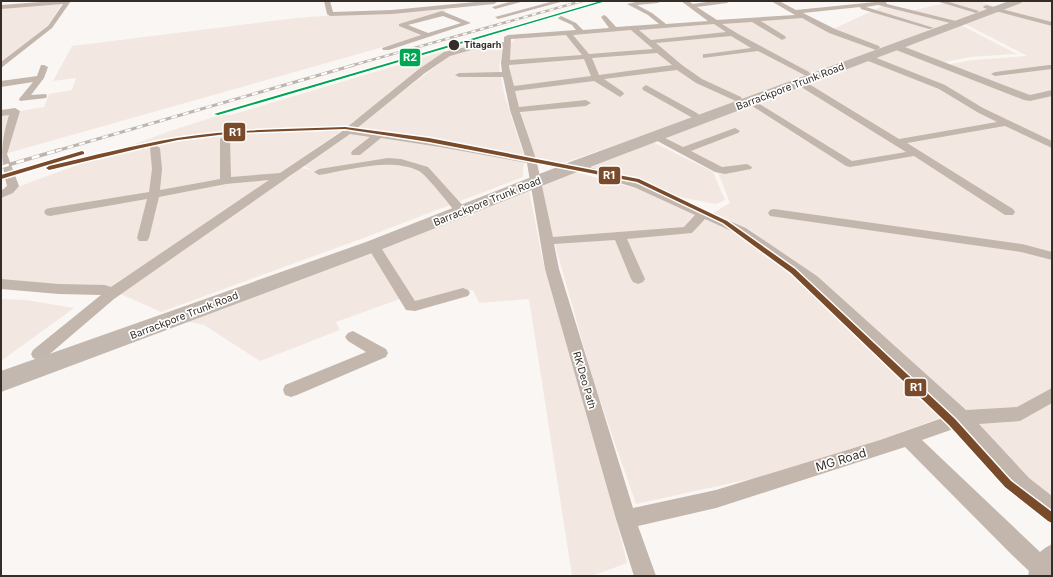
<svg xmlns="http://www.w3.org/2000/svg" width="1053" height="577" font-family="Inter,sans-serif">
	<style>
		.built { fill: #f3e8e1 }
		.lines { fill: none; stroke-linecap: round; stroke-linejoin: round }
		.street { fill: #c3b6ad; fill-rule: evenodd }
		.primary { fill: #c3b8af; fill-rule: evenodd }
		.rail-far4-casing { stroke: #beb5ae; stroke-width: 2.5 }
		.rail-far3-casing { stroke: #beb5ae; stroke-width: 3 }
		.rail-far2-casing { stroke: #beb5ae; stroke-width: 3.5 }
		.rail-far1-casing { stroke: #beb5ae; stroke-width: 4.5 }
		.rail-casing { stroke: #beb5ae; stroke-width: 5.5 }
		.rail-far4 { stroke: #fff; stroke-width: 1.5; stroke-dasharray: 4.5; stroke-linecap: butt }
		.rail-far3 { stroke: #fff; stroke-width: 2; stroke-dasharray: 6; stroke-linecap: butt }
		.rail-far2 { stroke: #fff; stroke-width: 2.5; stroke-dasharray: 8; stroke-linecap: butt }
		.rail-far1 { stroke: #fff; stroke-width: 3; stroke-dasharray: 10; stroke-linecap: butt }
		.rail { stroke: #fff; stroke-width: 4; stroke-dasharray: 12; stroke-linecap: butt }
		.rail-1-casing { stroke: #fff; stroke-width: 3 }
		.rail-2-casing { stroke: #fff; stroke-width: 3 }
		.rail-1 { fill: #7a4b2a; fill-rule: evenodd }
		.rail-2 { fill: #00a651; fill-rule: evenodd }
		.stop-dot { fill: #342d28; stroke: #fff; stroke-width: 1.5 }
		.labels { text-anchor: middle; stroke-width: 3.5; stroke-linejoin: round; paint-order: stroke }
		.far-stop-label { font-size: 9px; font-weight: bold; fill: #342d28; stroke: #fff; text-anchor: start }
		.street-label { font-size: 10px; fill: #342d28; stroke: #fff }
		.near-street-label { font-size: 12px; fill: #342d28; stroke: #fff }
		.line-badge { stroke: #fff; stroke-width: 1.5 }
		.badge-label { font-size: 11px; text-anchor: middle; font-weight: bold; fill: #fff }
	</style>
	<rect width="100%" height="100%" fill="#faf6f3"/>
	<g class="built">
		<path d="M940 1H979L995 6 956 22 911 11 945 3Z"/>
		<path d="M1020 1H1052V253L1012 249 1052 260V502L844 302 749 229 713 213 730 203 717 170 658 138 891 45 881 49 831 30 885 5 959 24 1017 54 970 57 942 63 945 65 972 60 1027 56 963 23Z"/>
		<path d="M62 3 47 27 1 65V8Z"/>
		<path d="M444 7 447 11 398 25 422 36 1 155V114L44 107 49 94 72 90 76 78 53 81 72 46 296 18Z"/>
		<path d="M800 17 878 50 812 76 718 23Z"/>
		<path d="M714 23 749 45 807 77 743 100 699 80 635 29Z"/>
		<path d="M631 29 694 81 740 102 563 163 534 158 508 68 510 44 516 38Z"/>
		<path d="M475 42 481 44 445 54 431 62 349 125 280 174 226 183 287 179 301 168 312 170 304 166 451 55 471 49 504 45 499 67 505 97 524 156 523 177 369 236 161 312 107 288 1 280V193L170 131 220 115H231Z"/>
		<path d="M649 140 713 172 725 200 716 204 673 196 632 178 583 165Z"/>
		<path d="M568 170 641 190 733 229 790 272 942 417 886 438 768 475 636 504 595 386 537 181Z"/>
		<path d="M528 185 543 262 610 495 627 563 592 576H572L529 299 479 303 473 290 414 305 400 299 336 322 340 330 260 361 204 325 175 319Z"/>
		<path d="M1 299 26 300 74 308 1 361Z"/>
	</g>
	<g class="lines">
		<g class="street">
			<path d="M54 1H71L52 28 1 68V62L48 26 63 4 1 9V5Z"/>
			<path d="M324 1H330L333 12 392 10 485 1 497 2 494 4 392 14 330 16 327 14Z"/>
			<path d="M513 1H525L495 9 492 7Z"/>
			<path d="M554 1H564L498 19 495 17Z"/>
			<path d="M640 1H661L658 3 637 5 652 13 666 24 708 21 681 1H688L693 4 714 1H730L727 3 697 7 717 20 795 15 771 1H779L796 10 885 1 887 4 960 22V24L958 25 878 5 866 7 934 28 929 29 861 9 860 7 803 13 835 29 879 46 880 48 876 50 829 33 802 18 761 21 785 36 786 38 782 40 752 22 722 24 740 35 809 72 810 74 806 76 758 51 703 58V54H706L751 48 731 36 656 43 682 65 702 79 741 97 742 99 741 101 738 102 696 83 677 70 604 79 623 92 624 94 620 97 594 81 515 91 519 107 586 100 591 103 586 106 520 112 536 159 538 161 537 163 553 237 684 227 695 215 636 188 572 168 571 166 576 163 580 164 644 184 746 228 817 276 966 410 1017 407 1052 388V403L1020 421 979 424 1029 478 1052 496V517C1022 506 981 452 959 427L922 440 1040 552 1045 548 1052 544V576H1028L1029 571 1011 554 905 447 716 508 638 526 656 576H634L616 519 545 269 527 163 440 147 381 138 360 155H352L351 153 352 151 370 137 350 134 114 299 45 358 39 360 33 358 31 354 33 350 101 295 59 294 1 289V279L59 284 105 285 111 287 269 180 226 184 159 197 149 238 147 241H139L137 238 147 199 50 216 46 215 44 212 46 209 50 208 149 192 152 169 150 148 151 146 155 145 160 148 162 169 160 190 220 179V139L225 136 230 139 231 177 280 173 341 132 419 69 444 52 471 46 504 42V37L508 35 576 30 572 25 559 19 558 18 561 16 576 23 583 30 609 28 601 17 604 15 606 16 616 27 659 24 648 15 627 4ZM714 24 726 32 651 40 639 30ZM631 30 653 49 589 54 573 35ZM566 35 582 55 510 60 511 39ZM503 47 501 63 502 72 459 73 455 75 459 77H503L510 110 525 156 440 141 356 129 425 73 450 56 471 50ZM657 53 672 65 599 75 592 58ZM584 59 591 76 514 86 509 67V65ZM705 219 738 234 807 282 948 416 880 440 716 490 633 508 559 269 554 244 615 240 631 279 633 282 638 284 643 282 645 279 627 239 692 233Z"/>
			<path d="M936 1H946L979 11 976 13Z"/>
			<path d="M986 5 1052 22V26L984 8 983 7Z"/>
			<path d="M442 11 471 23 389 50H383L382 48 421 35 399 26V24ZM443 16 461 23 428 33 408 25Z"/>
			<path d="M891 44H897L1030 95 1052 90V96L1030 101 1024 100 891 48Z"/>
			<path d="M863 55H869L945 85 983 108 1052 141V148L1005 126 907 143 1013 209 1015 212 1013 215H1005L914 156 850 167 846 166 746 102 747 100H753L852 161 906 152 798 85 797 83 798 81H804L899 139 997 122 977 112 939 89 863 59Z"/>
			<path d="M41 65H44L48 67 44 78 31 95 46 94 47 96 46 98 20 101 19 99 33 82 1 87V81L37 76Z"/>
			<path d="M1049 65H1052V69L995 76 991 74 995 72Z"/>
			<path d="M646 85 697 113 699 115 697 117H691L643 90 642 88Z"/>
			<path d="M15 108 20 111 7 154 19 186 13 193 1 198V191L7 186C0 158 1 142 9 115L1 116V110Z"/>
			<path d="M735 128 740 131 738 133 691 151 722 167 747 164 752 167 751 169 725 174 715 172 650 137 655 134 659 135 683 147Z"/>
			<path d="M388 158 401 159 428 167 466 209 468 212 466 215H458C451 207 426 174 419 171 391 157 349 170 319 175L314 172 319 169Z"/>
			<path d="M774 209 1022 244 1052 252V260L1021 252 770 216 768 213 770 210Z"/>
			<path d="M373 242 378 243 415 301 463 288 468 290 470 293 468 296 415 311 406 310 367 246 368 243Z"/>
			<path d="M353 331 386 349 388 353 386 357 297 395 291 397 285 395 283 390 285 385 366 352 348 341 345 337 348 333Z"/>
		</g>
		<path class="primary" d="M1009 1H1023L1021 3 582 170 380 250 1 392V371L366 242 570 162Z"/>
		<g class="rail-far4-casing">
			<path id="rail-far4" d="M350 66 582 1"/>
		</g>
		<g class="rail-far3-casing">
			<g id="rail-far3">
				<path d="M56 151 354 65"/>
				<path d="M121 151 178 139 235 132 345 128 429 140 485 151"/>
			</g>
		</g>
		<g class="rail-far2-casing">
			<g id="rail-far2">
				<path d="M479 150 639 181 725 222 777 259"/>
				<path d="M1 167 59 150"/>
				<path d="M49 168 125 150"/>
			</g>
		</g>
		<g class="rail-far1-casing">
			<path id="rail-far1" d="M775 258 793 271 927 399"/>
		</g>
		<g class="rail-casing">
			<path id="rail" d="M926 398 952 422 1008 484 1052 518"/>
		</g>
		<use href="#rail-far4" class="rail-far4"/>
		<use href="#rail-far3" class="rail-far3"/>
		<use href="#rail-far2" class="rail-far2"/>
		<use href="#rail-far1" class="rail-far1"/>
		<use href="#rail" class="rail"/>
		<g class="rail-1-casing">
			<g id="rail-1">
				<path d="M345 127 429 138 639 179 727 221 795 269 955 419 1011 481 1052 512V523L1048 521 1005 487 949 425 791 273 723 223 637 182 429 142 345 129 235 133 178 140 141 148 49 170 46 168 49 166C92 156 134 145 177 138 233 129 289 129 345 127Z"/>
				<path d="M82 151 84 152V154L1 179V175Z"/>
			</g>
		</g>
		<g class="rail-2-casing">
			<path id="rail-2" d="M601 1H606L218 115 214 114Z"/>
		</g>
		<use href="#rail-1" class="rail-1"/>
		<use href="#rail-2" class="rail-2"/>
	</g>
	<circle class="stop-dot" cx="454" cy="45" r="6"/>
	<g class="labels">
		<g class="far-stop-label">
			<text x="464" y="48">Titagarh</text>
		</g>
		<g class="street-label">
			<text transform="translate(790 86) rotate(-21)" y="4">Barrackpore Trunk Road</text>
			<text transform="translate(487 201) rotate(-22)" y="4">Barrackpore Trunk Road</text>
			<text transform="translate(184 315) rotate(-21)" y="4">Barrackpore Trunk Road</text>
			<text transform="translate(585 380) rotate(74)" y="4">RK Deo Path</text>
		</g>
		<g class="near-street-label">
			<text transform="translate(841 460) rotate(-17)" y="4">MG Road</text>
		</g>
	</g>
	<g class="line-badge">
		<rect x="399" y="48" width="22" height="19" rx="4" fill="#00a651"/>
		<rect x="223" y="122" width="23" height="20" rx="4" fill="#7a4b2a"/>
		<rect x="598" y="166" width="23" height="19" rx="4" fill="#7a4b2a"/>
		<rect x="904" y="378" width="23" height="19" rx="4" fill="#7a4b2a"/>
	</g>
	<g class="badge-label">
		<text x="410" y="61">R2</text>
		<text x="235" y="136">R1</text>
		<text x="609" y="179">R1</text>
		<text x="916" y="391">R1</text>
	</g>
	<rect width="1053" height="577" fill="none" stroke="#342d28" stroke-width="4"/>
</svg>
